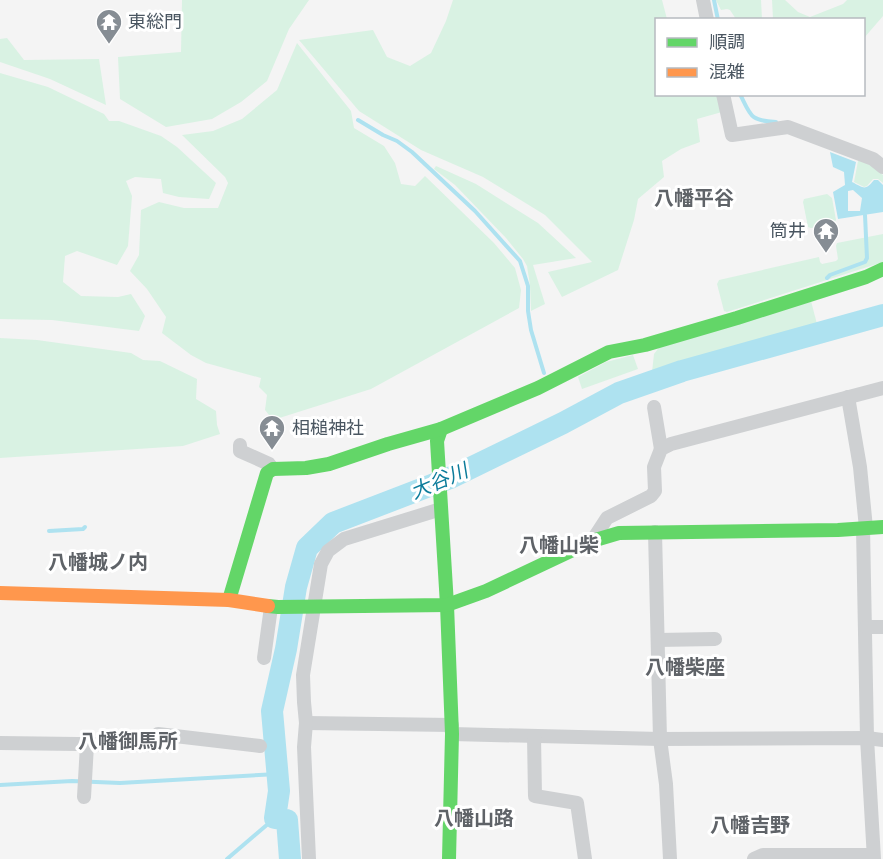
<svg xmlns="http://www.w3.org/2000/svg" width="883" height="859" font-family="Helvetica,'Noto Sans JP',sans-serif">
	<style>
		.green { fill: #d9f2e3 }
		.water { fill: #aee2f0; fill-rule: evenodd }
		.lines { fill: none; stroke-linecap: round; stroke-linejoin: round }
		.stream { stroke: #aee2f0; stroke-width: 4 }
		.river { stroke: #aee2f0; stroke-width: 22 }
		.street { stroke: #ced0d2; stroke-width: 14 }
		.fast { stroke: #63d668; stroke-width: 14 }
		.slow { stroke: #ff974d; stroke-width: 14 }
		.labels { text-anchor: middle; stroke-width: 6; stroke-linejoin: round; paint-order: stroke }
		.poi-label { font-size: 18px; fill: #4a5661; stroke: #fff; text-anchor: start }
		.neighbourhood-label { font-size: 20px; font-weight: bold; fill: #5f6368; stroke: #fff }
		.water-label { font-size: 20px; font-style: italic; fill: #0c7c9b; stroke: #fff }
	</style>
	<rect width="100%" height="100%" fill="#f4f4f4"/>
	<g class="green">
		<path d="M182 0H309L289 29 267 81 241 102 212 119 166 127 120 99 118 57 181 52Z"/>
		<path d="M453 0H662L667 19 656 20V94L718 95 722 112 697 119 700 142 681 149 662 161 664 177 638 199 634 220 618 270 562 297 548 272 592 262 545 215 483 177 421 150 359 111 299 40 373 30 387 57 410 66 431 53 446 21Z"/>
		<path d="M716 0H761L762 19H736L730 10 727 9 721 10Z"/>
		<path d="M772 0H785L798 12 810 17 843 4 847 0H883V16L864 38V20L773 19Z"/>
		<path d="M7 38 24 60 99 59 106 105 50 79 0 62V39Z"/>
		<path d="M297 43 351 111 354 128 384 146 395 163 401 184 415 186 425 176 494 243 515 268 521 290 519 308 371 389 273 420 265 410 267 395 259 387 261 378 206 363 191 355 162 333 166 317 147 289 130 271 139 255 141 210 159 202 184 208H218L228 183 225 177 182 135 213 131 242 119 277 90Z"/>
		<path d="M0 73 48 87 104 114 109 121H119L161 136 177 147 216 183 209 199 179 197 163 193 161 179 135 177 126 181 132 196 128 246 117 265 77 251 65 256 63 282 81 296 118 297 131 294 145 316 139 331 52 320 0 319Z"/>
		<path d="M861 160 874 167 883 175V183L878 179H873L867 186 864 187 854 182 858 161Z"/>
		<path d="M436 166 476 184 538 223 576 258 533 265 545 304 531 311 530 285 527 266 523 259 506 238 455 185 434 169Z"/>
		<path d="M827 194 832 198 836 220 834 224 811 228 808 227 803 202 804 199Z"/>
		<path d="M883 234V262L727 312 724 311 717 284 719 280 819 257 820 262 822 264 836 261 838 259 836 246 837 243Z"/>
		<path d="M811 301 817 324 652 372 654 354 661 345Z"/>
		<path d="M0 338 37 340 131 353 143 360 160 361 197 379 196 399 216 411 217 425 220 434 183 446 0 458Z"/>
		<path d="M633 355 638 369 582 389 578 377 606 362Z"/>
	</g>
	<path class="water" d="M830 152 856 162 852 182C864 188 865 191 874 180H878L883 185V212L838 219 833 192 845 185 844 172 833 167ZM853 190 862 198 860 211H848V191Z"/>
	<g class="lines">
		<g class="stream">
			<path d="M714 0 718 20"/>
			<path d="M740 94C751 116 750 121 776 122"/>
			<path d="M358 120 383 135 397 141 412 152 475 211 520 261 528 286V311L531 330 544 373"/>
			<path d="M827 278 830 275 865 262 867 258 865 215"/>
			<path d="M49 531 83 529 85 527"/>
			<path d="M0 785 72 781 120 783 278 774"/>
			<path d="M227 859 275 818"/>
		</g>
		<path class="river" d="M290 859 287 820 275 818 279 791 272 711 286 649 296 587 307 548 333 523 450 478 563 423 619 393 682 371 883 315"/>
		<g class="street">
			<path d="M703 0 707 20"/>
			<path d="M723 94 732 135 788 127 873 159 883 167"/>
			<path d="M848 397 860 467 866 528"/>
			<path d="M654 407 661 449"/>
			<path d="M240 445V451L269 464 273 469"/>
			<path d="M863 528 867 738 874 859"/>
			<path d="M655 532 660 739 666 784 670 859"/>
			<path d="M592 541 607 518 651 496 655 491 654 467 661 449 671 444 883 388"/>
			<path d="M866 627H883"/>
			<path d="M658 640 715 639"/>
			<path d="M264 658 271 607"/>
			<path d="M306 723 452 725"/>
			<path d="M452 734 660 739 867 738 883 740"/>
			<path d="M534 736 535 796 577 803 585 859"/>
			<path d="M0 743 155 745V737L158 734 260 746"/>
			<path d="M84 797 87 745"/>
			<path d="M309 859 304 747 306 723 304 702 303 675 321 564 328 551 344 539 441 509"/>
			<path d="M754 859 763 855H873"/>
		</g>
		<g class="fast">
			<path d="M441 429 437 441 447 605 452 734 449 859"/>
			<path d="M229 600 267 473 273 469 306 468 329 464 388 444 441 429 538 388 609 352 645 345 737 318 866 277 883 269"/>
			<path d="M268 606 278 607 447 605 486 591 592 541 619 533 838 530 883 527"/>
		</g>
		<path class="slow" d="M0 593 229 600 268 606"/>
	</g>
	<defs>
		<g id="temple-pin" transform="scale(1.35)"><path d="M0 17L-7.5 6A9.5 9.5 0 1 1 7.5 6Z" fill="#868d94" stroke="#fff"/><path d="M0-6L5-2H3V0L6.5 2.5H4V6H1.5V3h-3V6H-4V2.5H-6.5L-3 0V-2H-5Z" fill="#fff"/></g>
	</defs>
	<g fill-rule="evenodd">
		<use href="#temple-pin" x="109" y="22"/>
		<use href="#temple-pin" x="826" y="231"/>
		<use href="#temple-pin" x="272" y="428"/>
	</g>
	<g class="labels">
		<g class="poi-label">
			<text x="128" y="28">東総門</text>
			<text x="806" y="237" text-anchor="end">筒井</text>
			<text x="292" y="434">相槌神社</text>
		</g>
		<g class="neighbourhood-label">
			<text x="694" y="205">八幡平谷</text>
			<text x="559" y="552">八幡山柴</text>
			<text x="98" y="569">八幡城ノ内</text>
			<text x="685" y="674">八幡柴座</text>
			<text x="128" y="748">八幡御馬所</text>
			<text x="474" y="825">八幡山路</text>
			<text x="750" y="832">八幡吉野</text>
		</g>
		<g class="water-label">
			<text transform="translate(439 481) rotate(-23)" y="7">大谷川</text>
		</g>
	</g>
	<rect x="655" y="18" width="210" height="78" fill="#ffffff" stroke="#b7bbc0" stroke-width="1.5"/>
	<rect x="667" y="38" width="30" height="9" fill="#63d668" stroke="#b7bbc0" stroke-width="1.5"/>
	<text x="709" y="48" font-size="18" fill="#4a5661">順調</text>
	<rect x="667" y="68" width="30" height="9" fill="#ff974d" stroke="#b7bbc0" stroke-width="1.5"/>
	<text x="709" y="78" font-size="18" fill="#4a5661">混雑</text>
</svg>
